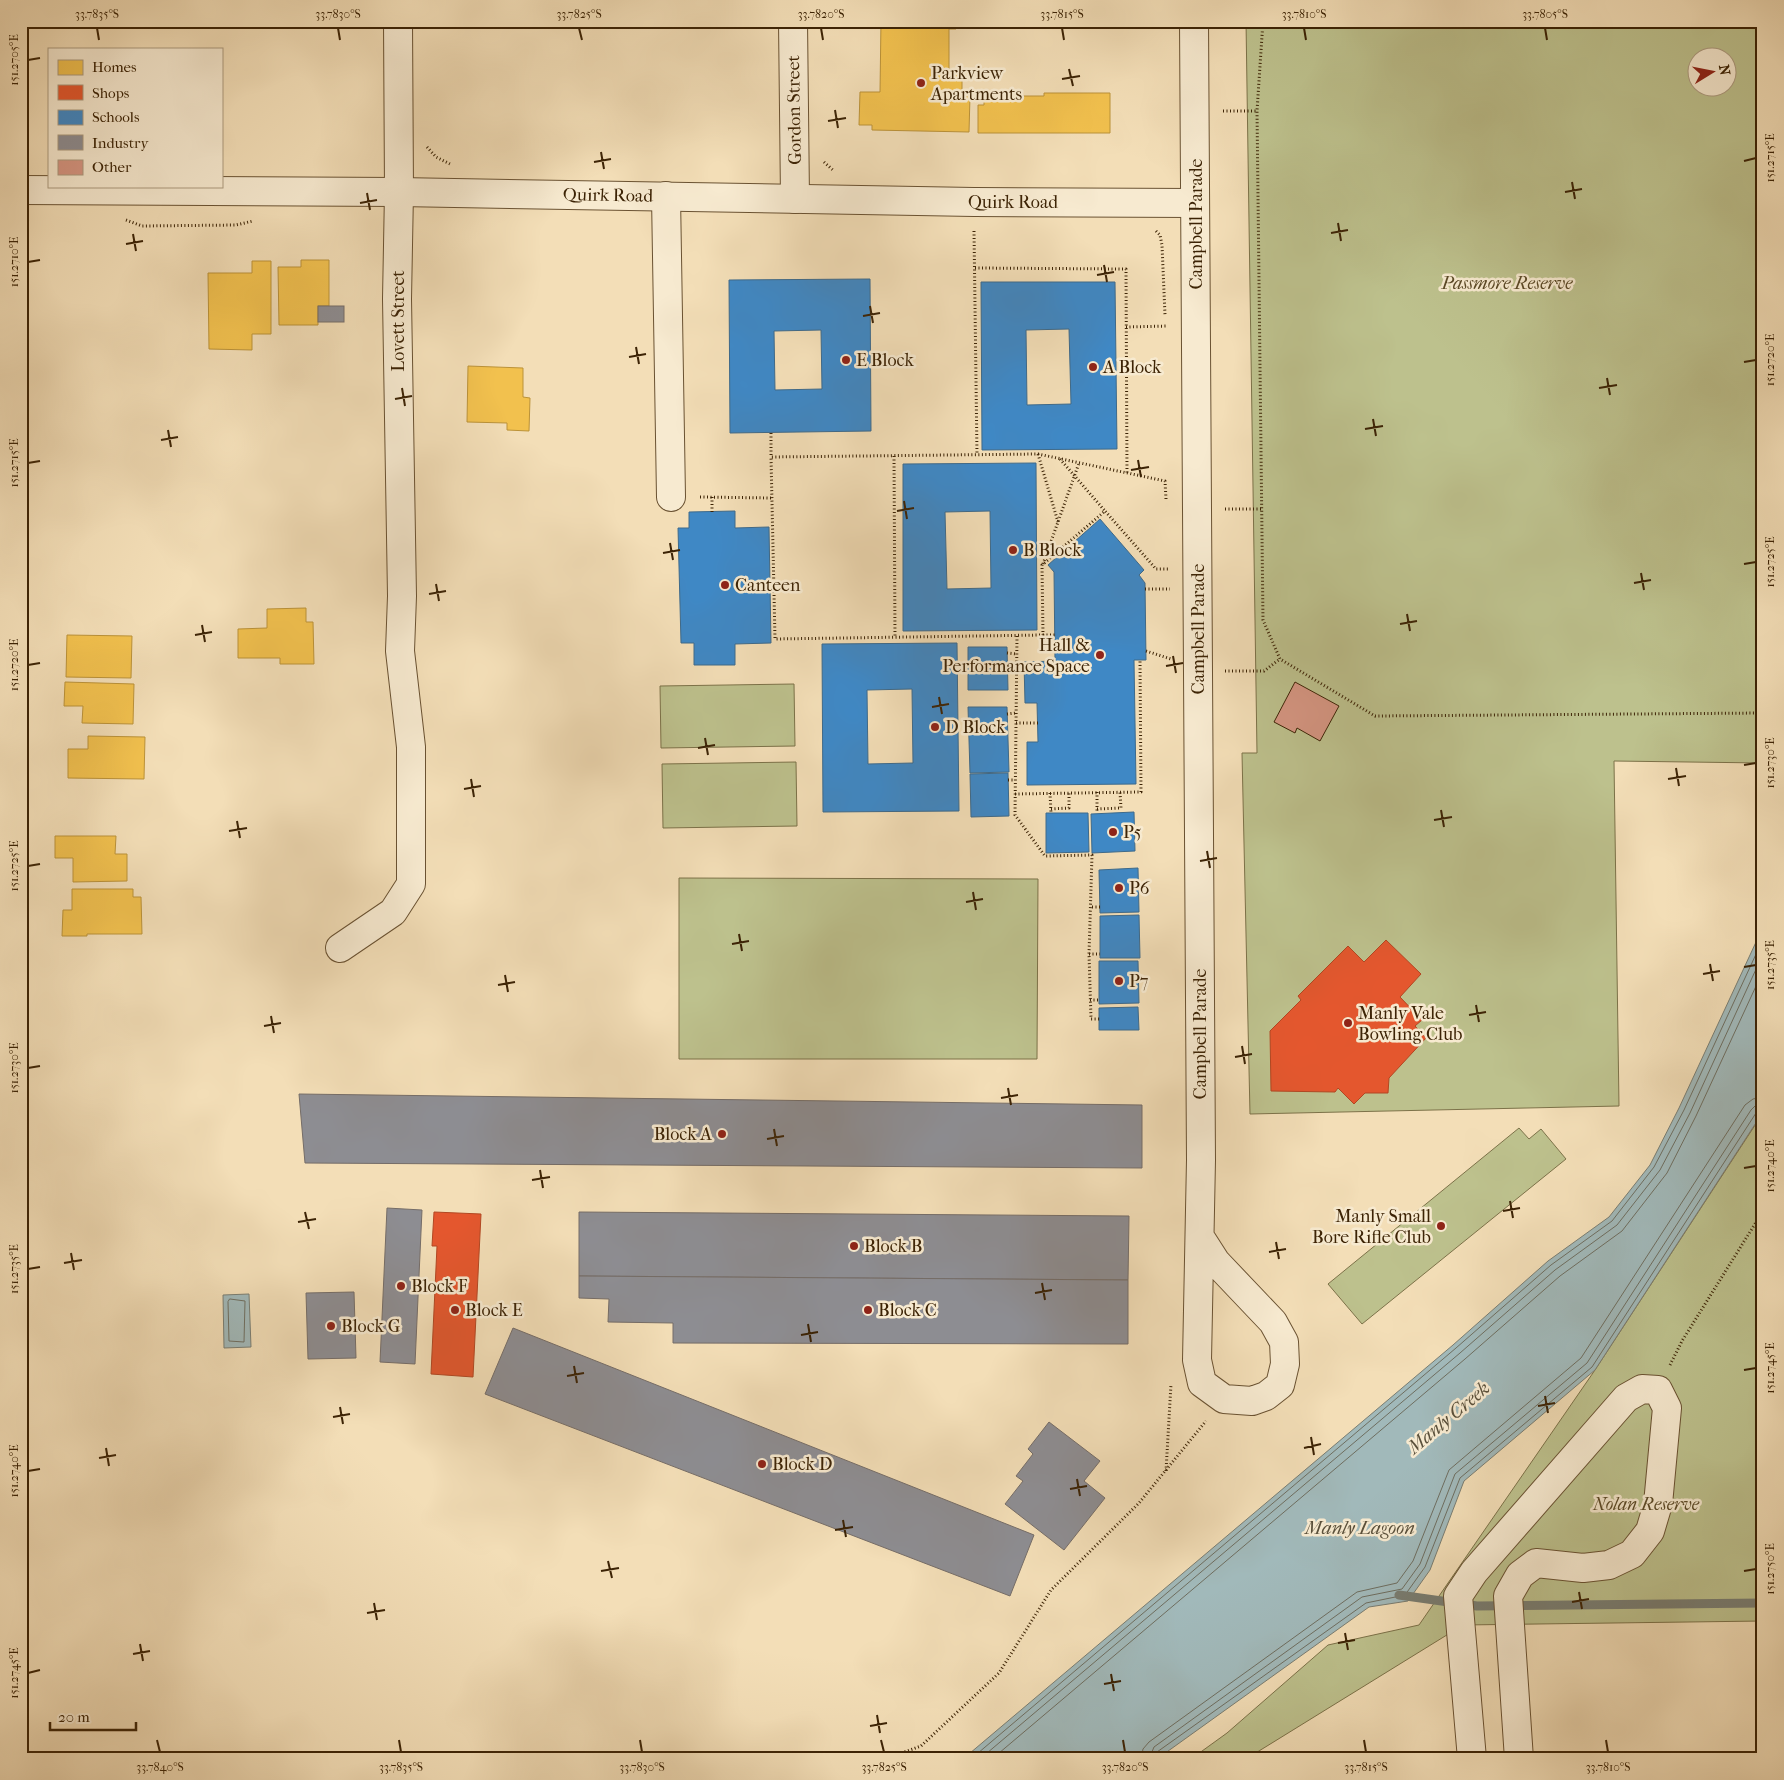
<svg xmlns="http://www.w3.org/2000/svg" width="1784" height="1780" font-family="'IM FELL French Canon',serif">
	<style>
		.green { fill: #bdc18d; stroke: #7c7249; fill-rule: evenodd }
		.water { fill: #a1b9ba; stroke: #797d72 }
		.homes { fill: #f2c14e; stroke: #bb9238 }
		.shops { fill: #e4572e; stroke: #b24722 }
		.schools { fill: #3f88c5; stroke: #3e6a8b; fill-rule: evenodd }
		.industry { fill: #8d8d92; stroke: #756d68 }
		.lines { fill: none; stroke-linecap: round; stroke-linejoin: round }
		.shore { stroke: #6e6e60; stroke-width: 1 }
		.stream { stroke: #797d72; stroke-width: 9 }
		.building { fill: #d69683; stroke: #3c2305 }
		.minor-casing { stroke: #6a5232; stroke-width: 30 }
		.path { stroke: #3c2305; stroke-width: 3; stroke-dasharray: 1 2.5; stroke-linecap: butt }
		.minor { stroke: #f7ead0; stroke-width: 28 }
		.ticks { fill: none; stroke: #3c2305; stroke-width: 2 }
		.poi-dot { fill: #8f2418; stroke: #f7ead0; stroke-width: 2 }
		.labels { text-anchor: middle; stroke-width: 5; stroke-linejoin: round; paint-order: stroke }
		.poi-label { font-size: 18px; fill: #3c2305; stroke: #f7ead0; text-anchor: start }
		.street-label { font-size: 18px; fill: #3c2305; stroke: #f7ead0 }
		.park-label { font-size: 18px; font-style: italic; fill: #5c4a27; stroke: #f7ead0 }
		.water-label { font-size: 19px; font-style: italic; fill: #5a503b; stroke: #f7ead0 }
		.neatline { fill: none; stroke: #3c2305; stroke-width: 2 }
		.ticks-label { font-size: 12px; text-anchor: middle; fill: #3c2305 }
	</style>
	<rect width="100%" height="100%" fill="#f3deb7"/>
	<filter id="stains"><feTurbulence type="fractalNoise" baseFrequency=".004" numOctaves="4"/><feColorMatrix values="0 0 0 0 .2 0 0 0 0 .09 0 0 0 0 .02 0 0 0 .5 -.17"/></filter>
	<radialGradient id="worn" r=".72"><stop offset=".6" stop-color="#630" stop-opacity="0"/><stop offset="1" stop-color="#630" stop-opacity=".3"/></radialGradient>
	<g class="green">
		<path d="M1246 21H1763V763L1614 761 1619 1106 1250 1114 1242 753H1257ZM1696 58H1726V88H1696Z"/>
		<path d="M794 684 795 746 661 748 660 686Z"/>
		<path d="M796 762 797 826 663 828 662 764Z"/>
		<path d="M679 878 1038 879 1037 1059H679Z"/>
		<path d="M1763 1113V1621L1463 1625 1246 1759H1191L1227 1733 1328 1645 1419 1625 1595 1370Z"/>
		<path d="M1519 1128 1529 1139 1541 1129 1566 1159 1362 1324 1328 1284Z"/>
	</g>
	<g class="water">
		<path d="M1763 927V1112L1595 1370 1464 1481 1430 1570 1408 1601 1369 1607 1157 1759H963L1453 1345 1548 1261 1609 1217 1650 1165 1679 1108Z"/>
		<path d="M249 1294 251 1347 224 1348 223 1295Z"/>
	</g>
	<g class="homes">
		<path d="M881 21H956V29H949V74H962V96H970L969 132 872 130V125H859L860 92H880Z"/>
		<path d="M1044 93H1110V133H978V105H984V96H1044Z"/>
		<path d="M301 260H329V306H318V325H279L278 267H301Z"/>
		<path d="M252 261H271V334H252V350L209 349 208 273H252Z"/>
		<path d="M468 366 523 368V397L530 398 529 431 507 430V423L467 422Z"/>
		<path d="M306 608V622H313L314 664H280V658H238V629L267 628V609Z"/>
		<path d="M67 635 132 636 131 678 66 677Z"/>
		<path d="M65 682 134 684 133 724 82 723 83 706H64Z"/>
		<path d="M88 736 145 737 144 779 68 778V749H88Z"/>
		<path d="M55 836H116L115 854H127V881L73 882V858H55Z"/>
		<path d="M72 889H133V897H141L142 934H87V936H62L63 910H72Z"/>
	</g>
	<g class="shops">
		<path d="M1386 940 1421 974 1400 997 1422 1020 1415 1026 1426 1038 1389 1078 1388 1093H1365L1354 1104 1338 1088 1335 1092 1271 1091 1270 1031 1301 1000 1298 996 1348 946 1364 962Z"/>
		<path d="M434 1212 481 1214 473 1377 431 1374 437 1246H432Z"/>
	</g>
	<g class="schools">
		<path d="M870 279 871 431 730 433 729 280ZM821 330 822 389 775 390 774 331Z"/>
		<path d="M981 282H1115L1117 449 982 450ZM1069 329 1071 404 1027 405 1026 330Z"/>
		<path d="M1036 463 1037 630 903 631V464ZM990 511 991 588 947 589 945 512Z"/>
		<path d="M735 511V528L769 527 771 643 735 644V665H694V643H681L678 528H689V512Z"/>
		<path d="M1100 519 1144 570 1139 575 1145 583 1146 660H1134L1136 784 1027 785V742H1038L1037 703H1025L1024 662 1055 661 1054 572 1048 565Z"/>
		<path d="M957 643 959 811 823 812 822 644ZM912 689 913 763 868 764 867 690Z"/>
		<path d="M968 647H1007L1008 690H968Z"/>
		<path d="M968 707H1007L1009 772 970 773Z"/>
		<path d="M1008 773 1009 816 971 817 970 774Z"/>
		<path d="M1134 812 1135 851 1092 853 1091 814Z"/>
		<path d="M1046 813H1088L1089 852 1046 853Z"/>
		<path d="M1138 868 1139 912 1100 913 1099 870Z"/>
		<path d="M1139 915 1140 958H1100V916Z"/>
		<path d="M1099 961H1138L1139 1003 1099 1004Z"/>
		<path d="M1138 1007 1139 1030H1099V1008Z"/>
	</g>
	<g class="industry">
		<rect x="318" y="306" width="26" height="16"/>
		<path d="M299 1094 1142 1105V1168L305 1163Z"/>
		<path d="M387 1208 422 1210 415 1364 380 1362Z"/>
		<path d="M579 1212 1129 1216 1128 1280 579 1276Z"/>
		<path d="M579 1276 1128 1280V1344L673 1343V1323L608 1322 609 1299 579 1298Z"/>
		<path d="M354 1292 356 1358 308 1359 306 1293Z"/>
		<path d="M513 1328 1034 1535 1010 1596 485 1394Z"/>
		<path d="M1049 1422 1100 1461 1084 1481 1105 1498 1064 1550 1005 1504 1023 1481 1016 1476 1033 1454 1028 1449Z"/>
	</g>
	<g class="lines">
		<g class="shore">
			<path d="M230 1299 245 1301 244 1342 229 1341 228 1302Z"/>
			<path d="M971 1759 1456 1348 1551 1265 1612 1221 1654 1167 1684 1110 1763 939"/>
			<path d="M980 1759 1460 1353 1555 1270 1617 1225 1660 1170 1690 1113 1763 954"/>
			<path d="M992 1759 1465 1359 1560 1276 1622 1231 1667 1173 1696 1116 1763 971"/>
			<path d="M1141 1759 1143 1749 1149 1742 1357 1592 1397 1583 1413 1561 1449 1470 1581 1358 1745 1105 1753 1099 1763 1097"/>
			<path d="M1149 1759 1154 1747 1362 1597 1402 1589 1420 1564 1455 1474 1587 1363 1751 1110 1756 1105 1763 1104"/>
			<path d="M1155 1759 1157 1752 1366 1603 1405 1595 1425 1567 1460 1478 1592 1367 1756 1113 1763 1111"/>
		</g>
		<path class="stream" d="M1399 1595 1477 1606 1763 1603"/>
	</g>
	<path class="building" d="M1295 682 1339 706 1320 741 1297 728 1295 733 1274 722Z"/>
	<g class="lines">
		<g class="minor-casing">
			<g id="minor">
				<path d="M793 21 795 199"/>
				<path d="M1194 21 1201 1160 1197 1360 1202 1383 1224 1399 1252 1401 1266 1396 1280 1385 1285 1364 1284 1342 1273 1322 1216 1262 1200 1237"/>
				<path d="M21 190 399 192 974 202 1195 203"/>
				<path d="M666 196 671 497"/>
				<path d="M340 948 393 912 411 884V747L400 651 402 596 397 299 399 192 398 21"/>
				<path d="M1472 1759 1458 1596 1474 1572 1626 1398 1642 1389 1658 1390 1667 1408 1658 1504 1650 1531 1632 1554 1609 1565 1583 1568 1536 1563 1520 1575 1508 1596 1519 1759"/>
			</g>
		</g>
		<g class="path">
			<path d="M1263 21 1257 111 1263 620 1280 659 1375 716 1763 713"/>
			<path d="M21 78 25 155 28 163"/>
			<path d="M1223 111H1257"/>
			<path d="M427 147 436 157 450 164"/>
			<path d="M824 162 834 171"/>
			<path d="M126 220 142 226 236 225 253 221"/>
			<path d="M974 231 977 455"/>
			<path d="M1156 231 1160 235 1162 245 1165 315"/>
			<path d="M21 237 28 219"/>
			<path d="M975 268 1126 269 1127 473"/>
			<path d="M1126 327 1168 326"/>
			<path d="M771 433V457"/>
			<path d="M1038 454 1058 522"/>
			<path d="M894 456 895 637"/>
			<path d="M1060 459 1105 511"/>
			<path d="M700 497 772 498"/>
			<path d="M712 497V512"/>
			<path d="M1166 499 1165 481 1038 454 771 457 775 639 1043 635 1042 565 1105 511 1156 569H1169"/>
			<path d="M1225 509H1262"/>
			<path d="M1043 564 1079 463"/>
			<path d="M1145 589H1170"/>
			<path d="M1043 635H1055"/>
			<path d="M1017 636 1015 815 1045 856 1092 855 1089 954 1091 1019H1100"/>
			<path d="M1146 651 1171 659"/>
			<path d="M1007 653 1017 654"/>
			<path d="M1225 671H1264L1280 659"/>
			<path d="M1007 714 1016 713"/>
			<path d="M1016 723H1038"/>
			<path d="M1008 780H1015"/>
			<path d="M1097 792V813"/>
			<path d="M1050 793 1051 813"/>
			<path d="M1015 794 1141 792 1140 659"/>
			<path d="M1051 809 1069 808V793"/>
			<path d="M1097 809 1121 808 1120 792"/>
			<path d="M1092 907H1100"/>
			<path d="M1089 954H1100"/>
			<path d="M1090 1000H1099"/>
			<path d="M1670 1365 1682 1341 1763 1211"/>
			<path d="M1166 1471 1171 1384"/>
			<path d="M885 1759 921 1746 999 1673 1051 1590 1139 1503 1206 1421"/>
		</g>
		<use href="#minor" class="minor"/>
	</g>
	<path class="ticks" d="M97 28 99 40M338 28 340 40M579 28 582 40M821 28 823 40M1062 28 1064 40M1304 28 1306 40M1545 28 1547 40M28 60 40 58M1069 69 1073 86M1062 79 1080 76M835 110 838 128M828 121 846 118M601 152 604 169M1744 161 1756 158M594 162 611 159M1572 182 1575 199M1565 192 1582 189M367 193 370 210M360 203 377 200M1338 223 1341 241M1331 233 1348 230M133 234 136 251M126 244 143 241M28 262 40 260M1104 265 1107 282M1097 275 1114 272M870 306 873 323M863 316 880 313M636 347 639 364M629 357 646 354M1744 362 1756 360M1607 378 1610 395M402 388 405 406M1599 388 1617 385M395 399 412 396M1373 419 1376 436M1365 429 1383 426M168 430 171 447M161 440 178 437M1138 460 1141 477M28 463 40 461M1131 470 1149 467M904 501 907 519M897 511 914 508M670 543 673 560M663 553 680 550M1744 564 1756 562M1641 573 1644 590M1634 583 1651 580M436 584 439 601M429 594 446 591M1407 614 1410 631M1400 624 1417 621M202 625 205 642M195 635 212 632M1173 656 1176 673M28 665 40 663M1166 666 1183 663M939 697 942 714M932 707 949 704M705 738 708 755M698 748 715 745M1744 765 1756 763M1676 768 1679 786M471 779 474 797M1668 779 1686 776M464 789 481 786M1441 810 1444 827M1434 820 1452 817M237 821 240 838M229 831 247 828M1207 851 1210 868M1200 861 1217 858M28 866 40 864M973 892 976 910M966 902 983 899M739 934 742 951M732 944 749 941M1710 964 1713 981M1744 967 1756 965M1703 974 1720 971M505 975 508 992M498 985 515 982M1476 1005 1479 1022M1469 1015 1486 1012M271 1016 274 1033M264 1026 281 1023M1242 1046 1245 1064M1235 1057 1252 1054M28 1068 40 1066M1008 1088 1011 1105M1001 1098 1018 1095M774 1129 777 1146M767 1139 784 1136M1744 1168 1756 1166M540 1170 543 1188M532 1180 550 1177M1510 1201 1513 1218M1503 1211 1520 1208M305 1212 309 1229M298 1222 316 1219M1276 1242 1279 1259M1269 1252 1286 1249M71 1253 74 1270M64 1263 82 1260M28 1269 40 1267M1042 1283 1045 1300M1035 1293 1052 1290M808 1324 811 1342M801 1335 818 1332M574 1366 577 1383M1744 1370 1756 1368M567 1376 584 1373M1545 1396 1548 1413M1538 1406 1555 1403M340 1407 343 1424M333 1417 350 1414M1311 1437 1314 1455M106 1448 109 1466M1304 1448 1321 1444M99 1458 116 1455M28 1471 40 1469M1077 1479 1080 1496M1070 1489 1087 1486M843 1520 846 1537M835 1530 853 1527M608 1561 612 1578M601 1571 619 1568M1744 1571 1756 1569M1579 1592 1582 1609M1572 1602 1589 1599M374 1603 377 1620M367 1613 385 1610M1345 1633 1348 1650M1338 1643 1355 1640M140 1644 143 1661M133 1654 150 1651M28 1673 40 1670M1111 1674 1114 1691M1104 1684 1121 1681M877 1715 880 1733M870 1726 887 1723M157 1740 160 1752M399 1740 401 1752M640 1740 642 1752M881 1740 884 1752M1123 1740 1125 1752M1364 1740 1366 1752M1606 1740 1608 1752"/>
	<g class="poi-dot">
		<circle cx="921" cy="83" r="5"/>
		<circle cx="846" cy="360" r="5"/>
		<circle cx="1093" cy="367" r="5"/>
		<circle cx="1013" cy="550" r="5"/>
		<circle cx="725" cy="585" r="5"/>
		<circle cx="1100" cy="655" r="5"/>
		<circle cx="935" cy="727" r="5"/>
		<circle cx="1113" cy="832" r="5"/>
		<circle cx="1119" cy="888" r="5"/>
		<circle cx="1119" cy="981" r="5"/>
		<circle cx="1348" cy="1023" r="5"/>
		<circle cx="722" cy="1134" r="5"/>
		<circle cx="1441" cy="1226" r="5"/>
		<circle cx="854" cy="1246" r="5"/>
		<circle cx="401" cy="1286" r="5"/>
		<circle cx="455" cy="1310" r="5"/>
		<circle cx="868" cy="1310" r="5"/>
		<circle cx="331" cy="1326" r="5"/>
		<circle cx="762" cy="1464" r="5"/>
	</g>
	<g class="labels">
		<g class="poi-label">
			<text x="931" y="79">Parkview<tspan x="931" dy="21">Apartments</tspan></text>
			<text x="856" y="366">E Block</text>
			<text x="1103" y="373">A Block</text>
			<text x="1023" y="556">B Block</text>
			<text x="735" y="591">Canteen</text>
			<text x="1090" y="651" text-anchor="end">Hall &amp;<tspan x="1090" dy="21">Performance Space</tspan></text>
			<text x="945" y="733">D Block</text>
			<text x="1123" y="838">P5</text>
			<text x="1129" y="894">P6</text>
			<text x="1129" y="987">P7</text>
			<text x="1358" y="1019">Manly Vale<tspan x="1358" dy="21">Bowling Club</tspan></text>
			<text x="712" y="1140" text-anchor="end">Block A</text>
			<text x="1431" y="1222" text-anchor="end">Manly Small<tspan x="1431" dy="21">Bore Rifle Club</tspan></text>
			<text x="864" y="1252">Block B</text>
			<text x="411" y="1292">Block F</text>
			<text x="465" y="1316">Block E</text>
			<text x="878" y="1316">Block C</text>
			<text x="341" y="1332">Block G</text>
			<text x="772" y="1470">Block D</text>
		</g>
		<g class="street-label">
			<text transform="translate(794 110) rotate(-91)" y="6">Gordon Street</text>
			<text transform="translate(608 195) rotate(1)" y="6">Quirk Road</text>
			<text x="1013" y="208">Quirk Road</text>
			<text transform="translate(1196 224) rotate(-90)" y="6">Campbell Parade</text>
			<text transform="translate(398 321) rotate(-90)" y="6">Lovett Street</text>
			<text transform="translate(1198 629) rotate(-90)" y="6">Campbell Parade</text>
			<text transform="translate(1200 1034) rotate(-90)" y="6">Campbell Parade</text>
		</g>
		<g class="park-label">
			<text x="1507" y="289">Passmore Reserve</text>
			<text x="1646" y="1510">Nolan Reserve</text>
		</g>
		<g class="water-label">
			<text transform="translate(1448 1417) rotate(-40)" y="7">Manly Creek</text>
			<text x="1360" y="1534">Manly Lagoon</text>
		</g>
	</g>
	<rect width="1784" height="1780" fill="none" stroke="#f3deb7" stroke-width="55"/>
	<rect x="48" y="48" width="175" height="140" fill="#f7ead0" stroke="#ac9a7f"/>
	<rect x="58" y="60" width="25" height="15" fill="#f2c14e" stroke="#ac9a7f"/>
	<text x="92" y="72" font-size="15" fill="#3c2305">Homes</text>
	<rect x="58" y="85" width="25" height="15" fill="#e4572e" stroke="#ac9a7f"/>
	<text x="92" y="98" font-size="15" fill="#3c2305">Shops</text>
	<rect x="58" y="110" width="25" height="15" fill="#3f88c5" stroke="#ac9a7f"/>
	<text x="92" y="122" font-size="15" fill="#3c2305">Schools</text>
	<rect x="58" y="135" width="25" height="15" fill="#8d8d92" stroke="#ac9a7f"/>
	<text x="92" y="148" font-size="15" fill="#3c2305">Industry</text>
	<rect x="58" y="160" width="25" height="15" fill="#d69683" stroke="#ac9a7f"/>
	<text x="92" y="172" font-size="15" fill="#3c2305">Other</text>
	<g transform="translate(1712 72) rotate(80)"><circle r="24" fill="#f7ead0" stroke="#ac9a7f"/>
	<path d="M0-4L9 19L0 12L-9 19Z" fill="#8f2418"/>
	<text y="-8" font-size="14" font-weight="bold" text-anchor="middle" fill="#3c2305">N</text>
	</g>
	<path d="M50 1722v8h86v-8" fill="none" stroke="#3c2305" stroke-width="2.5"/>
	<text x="58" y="1722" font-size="15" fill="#3c2305" stroke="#f7ead0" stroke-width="4" paint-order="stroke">20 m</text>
	<rect x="28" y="28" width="1728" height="1724" class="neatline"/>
	<g class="ticks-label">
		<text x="97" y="18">33.7835°S</text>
		<text x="338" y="18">33.7830°S</text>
		<text x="579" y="18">33.7825°S</text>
		<text x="821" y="18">33.7820°S</text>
		<text x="1062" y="18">33.7815°S</text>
		<text x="1304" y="18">33.7810°S</text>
		<text x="1545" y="18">33.7805°S</text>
		<text transform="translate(14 60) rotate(-90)" y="4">151.2705°E</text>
		<text transform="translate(1770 158) rotate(-90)" y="4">151.2715°E</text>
		<text transform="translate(14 262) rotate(-90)" y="4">151.2710°E</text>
		<text transform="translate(1770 360) rotate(-90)" y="4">151.2720°E</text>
		<text transform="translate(14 463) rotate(-90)" y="4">151.2715°E</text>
		<text transform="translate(1770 562) rotate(-90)" y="4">151.2725°E</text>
		<text transform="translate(14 665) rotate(-90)" y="4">151.2720°E</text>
		<text transform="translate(1770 763) rotate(-90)" y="4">151.2730°E</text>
		<text transform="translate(14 866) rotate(-90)" y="4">151.2725°E</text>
		<text transform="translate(1770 965) rotate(-90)" y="4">151.2735°E</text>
		<text transform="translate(14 1068) rotate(-90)" y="4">151.2730°E</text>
		<text transform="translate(1770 1166) rotate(-90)" y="4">151.2740°E</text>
		<text transform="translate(14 1269) rotate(-90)" y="4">151.2735°E</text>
		<text transform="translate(1770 1368) rotate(-90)" y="4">151.2745°E</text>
		<text transform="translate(14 1471) rotate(-90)" y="4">151.2740°E</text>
		<text transform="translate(1770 1569) rotate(-90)" y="4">151.2750°E</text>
		<text transform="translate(14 1673) rotate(-90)" y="4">151.2745°E</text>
		<text x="160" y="1771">33.7840°S</text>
		<text x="401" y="1771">33.7835°S</text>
		<text x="642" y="1771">33.7830°S</text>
		<text x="884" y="1771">33.7825°S</text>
		<text x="1125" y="1771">33.7820°S</text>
		<text x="1366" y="1771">33.7815°S</text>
		<text x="1608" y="1771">33.7810°S</text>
	</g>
	<rect width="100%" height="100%" filter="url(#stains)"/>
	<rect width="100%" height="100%" fill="url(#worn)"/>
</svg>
